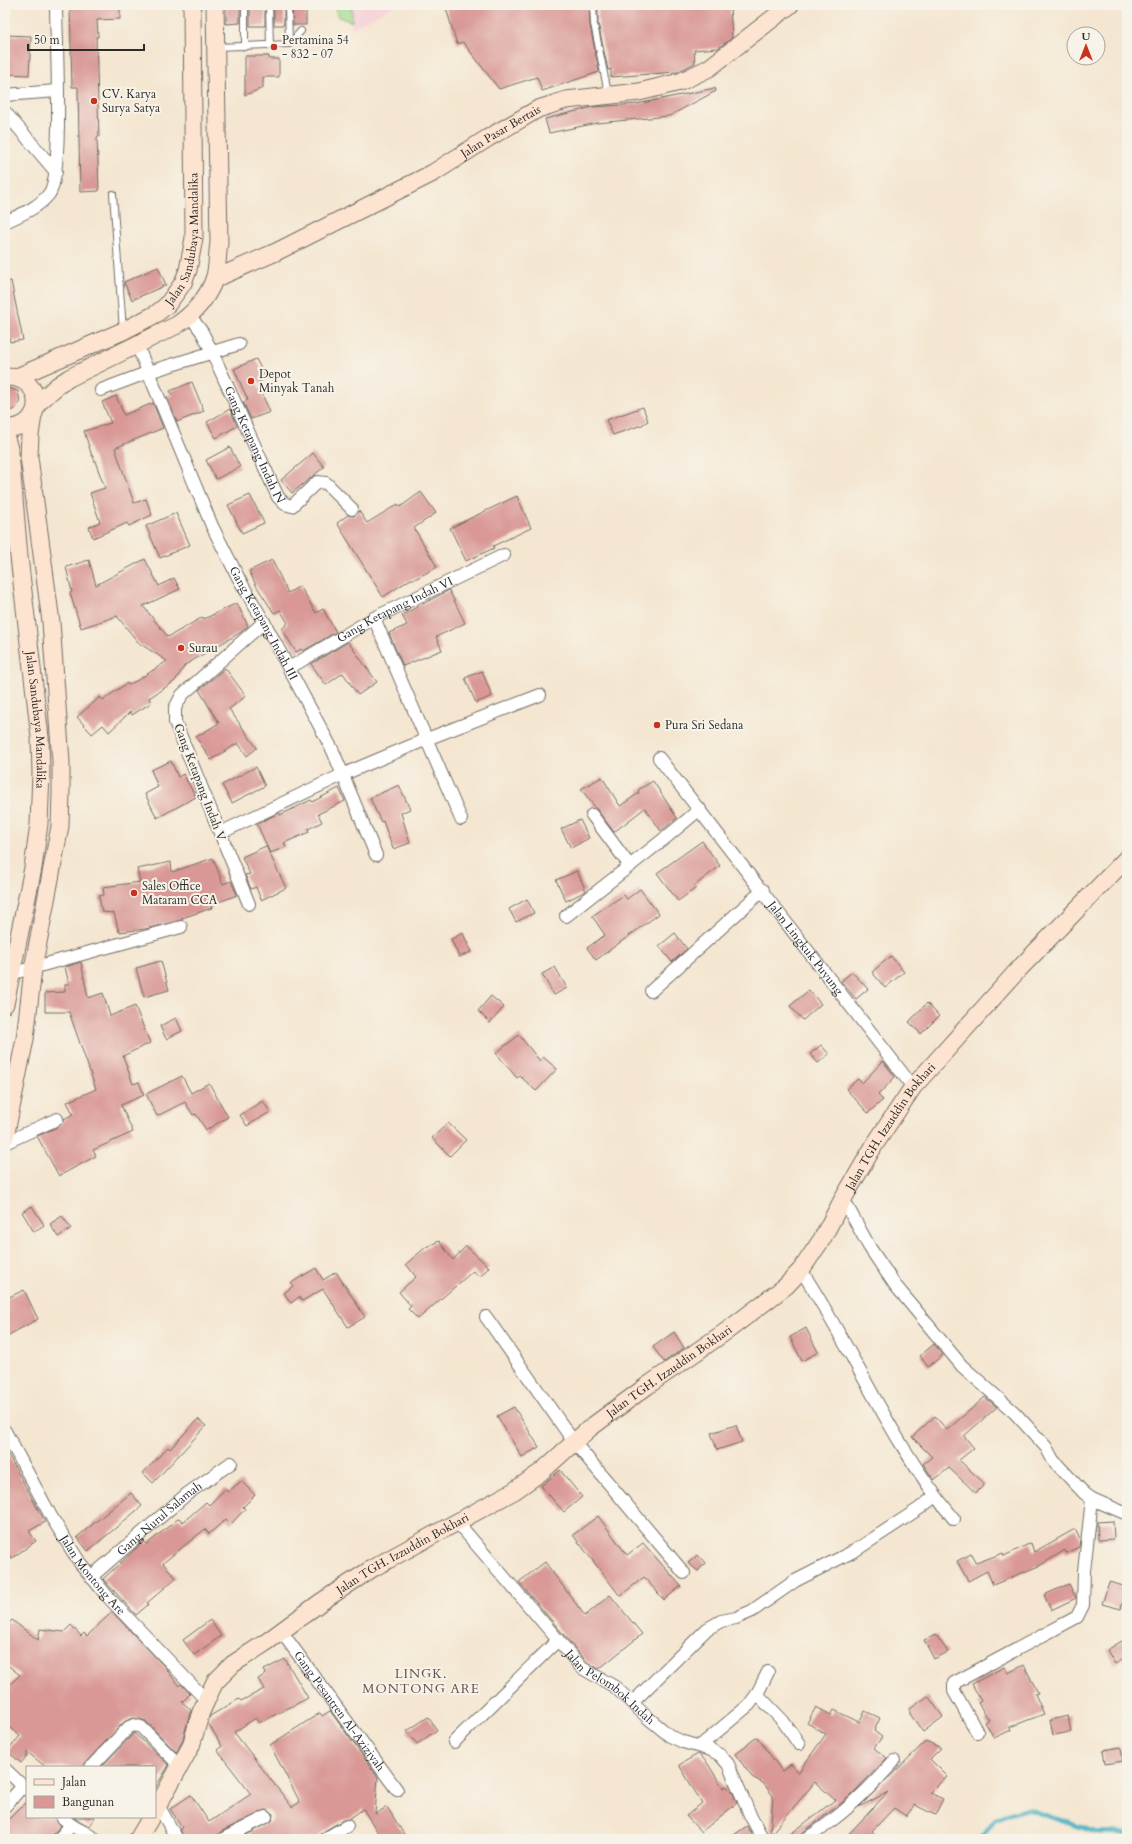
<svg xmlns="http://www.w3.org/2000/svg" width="1132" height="1844" font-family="Cardo,serif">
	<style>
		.built { fill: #f6cfd8 }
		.green { fill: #a1dc8f; stroke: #66845d }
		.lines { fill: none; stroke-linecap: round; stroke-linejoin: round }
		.stream { stroke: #44b0c2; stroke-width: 4.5 }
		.building { fill: #d99895 }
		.lane-casing { stroke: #716c65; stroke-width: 8 }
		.street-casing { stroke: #716c65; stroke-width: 14 }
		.secondary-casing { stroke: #716c65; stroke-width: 19 }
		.lane { stroke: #fff; stroke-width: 6 }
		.street { stroke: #fff; stroke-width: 12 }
		.secondary { stroke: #fde4d0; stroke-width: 17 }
		.poi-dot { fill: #c8321e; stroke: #f7f3e8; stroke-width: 1.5 }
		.labels { text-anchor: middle; stroke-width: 4; stroke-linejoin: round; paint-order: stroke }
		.poi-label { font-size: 12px; fill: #2b2b2b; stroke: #f7f3e8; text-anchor: start }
		.street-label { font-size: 12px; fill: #2b2b2b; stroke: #f7f3e8 }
		.neighbourhood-label { font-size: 13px; letter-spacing: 1px; fill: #685150; stroke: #f7f3e8 }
	</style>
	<rect width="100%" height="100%" fill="#f7f3e8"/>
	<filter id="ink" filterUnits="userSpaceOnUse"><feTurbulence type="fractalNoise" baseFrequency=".025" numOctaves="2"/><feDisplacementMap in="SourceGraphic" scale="8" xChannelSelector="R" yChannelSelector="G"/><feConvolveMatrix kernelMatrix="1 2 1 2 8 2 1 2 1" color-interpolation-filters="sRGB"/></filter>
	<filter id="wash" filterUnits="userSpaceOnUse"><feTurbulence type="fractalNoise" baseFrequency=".012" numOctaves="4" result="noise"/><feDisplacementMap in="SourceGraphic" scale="16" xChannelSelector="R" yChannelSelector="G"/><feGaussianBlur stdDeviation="0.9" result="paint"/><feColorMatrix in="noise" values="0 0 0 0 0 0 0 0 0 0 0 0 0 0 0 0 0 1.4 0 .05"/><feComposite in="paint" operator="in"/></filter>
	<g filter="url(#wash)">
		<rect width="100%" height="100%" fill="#f4e6d0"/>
		<path class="built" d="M352 5H395L352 28Z"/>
		<path class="green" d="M325 5H352V22L338 17 335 7 325 6Z"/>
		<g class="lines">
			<path class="stream" d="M980 1839 995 1819 1027 1809 1095 1832 1127 1833"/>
		</g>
		<g id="blocks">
			<g class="building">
				<path d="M70 5H120V19L97 20 98 37H96L99 137H97L99 191 80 192 78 87H72Z"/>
				<rect x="250" y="5" width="15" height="21"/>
				<rect x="274" y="5" width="10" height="20"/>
				<path d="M292 5H306V25H293Z"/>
				<path d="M445 5H589L590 25 599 72 542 91 537 77 499 89 463 42 457 44Z"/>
				<path d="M598 5 730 6 732 38 718 48 694 50 695 63 677 72 611 77V69L608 70 598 23Z"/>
				<path d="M240 6V23L226 24V7Z"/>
				<path d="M5 35 31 36 29 75 5 74Z"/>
				<path d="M245 56H269V59H279V77H263V88L245 95Z"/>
				<path d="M715 88 716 91 669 116 597 123 549 133 545 119 593 107 637 104Z"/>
				<path d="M158 267 166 285 132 300 124 282Z"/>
				<path d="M11 281 23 340 10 342 5 323V282Z"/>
				<path d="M256 359 266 378 257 383 270 412 251 419 243 402 248 400 234 369Z"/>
				<path d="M192 382 204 411 177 422 167 397 172 395 170 391Z"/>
				<path d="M5 387 18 391 20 402 14 410 5 411Z"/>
				<path d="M116 396 124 415 153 403 163 428 115 448 134 503 146 499 152 515 129 526 127 523 93 538 89 527 100 522 90 493 105 488 93 456H92L84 431 111 423 102 402Z"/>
				<path d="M643 407 648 421 642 425 613 435 606 420Z"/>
				<path d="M230 409 237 426 216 438 207 422Z"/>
				<path d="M230 447 240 467 216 479 206 460Z"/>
				<path d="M313 453 324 467 292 493 281 480Z"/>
				<path d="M421 492 436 513 414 528 437 567 415 579H411L383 597 337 523 348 515 354 516 359 511 367 523 398 504 400 507Z"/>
				<path d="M250 495 264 523 242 533 228 505Z"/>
				<path d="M517 496 531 528 493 546 494 548 466 561 450 528Z"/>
				<path d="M176 513 190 545 160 558 146 526Z"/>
				<path d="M145 559 159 586 174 578 180 589 143 606 168 637 203 617 204 619 237 603 248 626 241 632 185 665 175 681 149 698 151 703 132 715 130 712 109 732 103 725 92 734 77 717 100 697 103 700 127 683 128 685 138 680 167 661 142 645 141 646 117 616 81 628 70 593 72 592 66 567 89 560 96 585Z"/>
				<path d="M272 560 288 593 300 586 316 613 323 609 336 632 303 651 301 649 296 652 282 629 288 623 280 610 274 613 257 587 249 571Z"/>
				<path d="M449 590 465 623 436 637 442 650 403 666 389 633 407 625 402 615Z"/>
				<path d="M348 642 377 682 358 695 343 673 326 685 311 664Z"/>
				<path d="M225 668 246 696 229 709 257 748 247 756 238 743 211 760 196 737 219 723 199 690Z"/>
				<path d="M482 671 492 696 476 703 465 678Z"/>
				<path d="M171 761 178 777 183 774 196 797 157 818 145 794 158 787 151 770Z"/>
				<path d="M256 767 265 786 232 803 222 785Z"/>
				<path d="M602 777 620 806 639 793 638 790 653 781 677 818 661 831 645 808 614 832 581 789Z"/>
				<path d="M399 785 410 809 401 813 410 843 393 849 383 821 381 822 370 798Z"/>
				<path d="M339 788 345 801 318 814 322 822 308 829 309 832 284 843 286 847 270 853 257 824 279 813 280 815 311 800 312 802Z"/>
				<path d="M580 820 589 838 571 848 561 829Z"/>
				<path d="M702 841 720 866 694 886 696 888 678 901 657 873Z"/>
				<path d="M266 846 286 888 261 900 256 887 251 889 245 875 250 874 242 857Z"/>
				<path d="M213 858 223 884 231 881 237 895 211 905 212 908 182 918V920L145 929 119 932 114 913 102 912 99 896 104 895 103 887 140 882 137 869 171 862 172 872Z"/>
				<path d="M577 871 586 891 566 901 556 880Z"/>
				<path d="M640 889 659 914 596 960 587 948 605 935 592 916 624 895 627 899Z"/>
				<path d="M527 899 534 913 516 922 509 909Z"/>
				<path d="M463 933 471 952 459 957 451 939Z"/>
				<path d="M675 933 687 949 672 962 659 946Z"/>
				<path d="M891 956 904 972 885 988 872 972Z"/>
				<path d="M161 961 169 990 144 997 136 968Z"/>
				<path d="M81 962 88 998 103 993 110 1016 135 1006 150 1043 123 1056 133 1084 139 1082 144 1095 121 1105 133 1132 93 1150 96 1156 59 1176 37 1136 60 1126 64 1119 73 1114 67 1102 96 1089 69 1012H45V993L65 992V984H69L65 967Z"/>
				<path d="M555 967 567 988 554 995 542 974Z"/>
				<path d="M852 972 868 989 856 999 841 981Z"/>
				<path d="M809 990 821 1004 803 1020 790 1006Z"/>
				<path d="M491 996 504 1007 490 1023 478 1011Z"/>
				<path d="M927 1003 939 1016 921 1034 909 1022Z"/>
				<path d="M176 1018 182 1031 166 1039 160 1026Z"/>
				<path d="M519 1035 540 1061 543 1057 557 1069 536 1091 520 1076 517 1078 496 1053Z"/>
				<path d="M821 1045 829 1054 818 1063 810 1054Z"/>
				<path d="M883 1061 895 1077 878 1095 883 1100 868 1113 846 1089 858 1079 862 1083Z"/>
				<path d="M182 1076 191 1093 209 1083 228 1117 206 1130 196 1114 193 1115 185 1102 157 1116 146 1094Z"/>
				<path d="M263 1101 270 1112 247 1126 240 1115Z"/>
				<path d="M448 1123 466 1140 450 1156 432 1138Z"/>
				<path d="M32 1206 44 1225 34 1232 22 1212Z"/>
				<path d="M62 1216 71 1228 58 1237 50 1224Z"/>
				<path d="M439 1241 453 1260 466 1246 489 1267 480 1277 473 1271 418 1319 408 1309 411 1306 399 1292 416 1277 406 1264 426 1247Z"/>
				<path d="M316 1268 323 1280 336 1272 365 1317 348 1327 323 1289 302 1301 299 1297 291 1303 284 1293 293 1286 291 1283Z"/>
				<path d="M24 1290 38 1319 5 1337V1317L9 1313 5 1305V1299Z"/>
				<path d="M806 1328 818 1352 802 1361 790 1337Z"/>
				<path d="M674 1332 684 1348 664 1362 653 1347Z"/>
				<path d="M934 1344 943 1355 928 1367 920 1356Z"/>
				<path d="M985 1397 997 1407 964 1436 974 1448 959 1460 985 1484 976 1493 949 1468 934 1480 923 1464 932 1457 912 1437 935 1416 947 1430Z"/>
				<path d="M514 1407 539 1447 522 1457 497 1416Z"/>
				<path d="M198 1419 206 1426 153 1483 143 1473 168 1447 170 1449Z"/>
				<path d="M736 1425 742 1442 717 1450 711 1433Z"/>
				<path d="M5 1449 45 1522 29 1531 36 1541 12 1558 5 1550Z"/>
				<path d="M560 1470 582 1497 564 1512 541 1486Z"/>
				<path d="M241 1481 255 1495 243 1507 245 1509 231 1524 226 1519 209 1534 205 1529 163 1563 176 1578 147 1603 149 1604 136 1615 103 1579 144 1541 147 1544 179 1518 183 1522 206 1502 209 1505 225 1489 228 1492Z"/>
				<path d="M131 1493 142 1506 88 1551 77 1537Z"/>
				<path d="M598 1516 627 1555 643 1543 681 1586 664 1600 644 1577 620 1596 573 1535Z"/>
				<path d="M1113 1521 1114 1539 1098 1540 1097 1522Z"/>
				<path d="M1075 1529 1080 1539 1079 1547 1066 1553 1065 1550 1041 1565 993 1585 987 1571 968 1581 957 1561 971 1554 976 1563 1003 1553 1004 1556 1031 1543 1034 1552Z"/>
				<path d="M698 1555 705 1563 698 1571 688 1563Z"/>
				<path d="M545 1562 585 1616 610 1595 642 1634 599 1669 587 1662 519 1582Z"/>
				<path d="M1109 1582 1127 1587 1121 1609 1102 1604Z"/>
				<path d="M1069 1584 1076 1598 1051 1610 1044 1595Z"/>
				<path d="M112 1612 164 1666 179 1686 181 1684 190 1694 182 1702 191 1710 182 1742 176 1752 146 1721 132 1718 124 1722 86 1762 84 1767H46L27 1752V1756L21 1763 7 1751 20 1736 5 1724V1689L20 1675 5 1663V1620L9 1623 12 1620 38 1640 40 1629 64 1632 71 1625 81 1636 84 1633 87 1636Z"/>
				<path d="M210 1620 221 1636 194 1655 183 1640Z"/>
				<path d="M936 1635 948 1652 934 1659 924 1640Z"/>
				<path d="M1127 1638V1657L1115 1664 1107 1650Z"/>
				<path d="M285 1659 308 1698 259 1723 256 1718 234 1732 292 1807 300 1802 270 1745 320 1713 322 1716 330 1711 378 1777 375 1814 387 1807 407 1839H382L363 1809 349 1819 343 1820 321 1833 317 1839H239L272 1821 273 1814 266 1810 220 1832 216 1839H184L180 1829 182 1827 170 1809 191 1795 209 1822 251 1794 217 1750 222 1746 208 1723 210 1716 239 1699 241 1701 264 1689 258 1679 266 1674 264 1670Z"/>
				<path d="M1024 1665 1038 1693 1035 1694 1044 1714 1010 1727 1011 1730 994 1738 985 1722 989 1720 978 1703 981 1701 972 1684 1004 1667 1008 1673Z"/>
				<path d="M928 1696 943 1717 923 1732 910 1714V1709Z"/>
				<path d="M816 1707 831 1715 834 1710 859 1722 865 1711 880 1718 874 1731 882 1737 874 1748 887 1758 848 1798 802 1833 799 1839H784L835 1800 815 1782 770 1835 773 1796 763 1783 752 1777 735 1754 757 1737 782 1771 791 1764 798 1773 826 1734 807 1723Z"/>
				<path d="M1068 1716 1071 1732 1053 1735 1050 1720Z"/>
				<path d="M428 1717 437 1730 417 1744 407 1731Z"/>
				<path d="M134 1733 169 1765 155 1788V1767H101Z"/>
				<path d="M926 1741 941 1748 930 1759 947 1776 930 1793 943 1799 935 1815 915 1805 906 1816 894 1808 872 1831 880 1839H844L888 1792 859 1807Z"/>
				<path d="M1121 1747 1123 1761 1105 1764 1103 1750Z"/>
				<path d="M698 1754 700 1755 708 1764 723 1788 726 1786 733 1793 737 1803 701 1832 686 1816 702 1803 679 1765Z"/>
				<path d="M27 1801V1817H55L61 1826 53 1834 52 1839H5V1823Z"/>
				<path d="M73 1817H95L89 1826Z"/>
				<path d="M747 1826 754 1839H728Z"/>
			</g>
		</g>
	</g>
	<g filter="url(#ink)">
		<use href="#blocks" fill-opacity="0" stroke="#716c65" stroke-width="1"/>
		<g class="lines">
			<g class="lane-casing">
				<g id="lane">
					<path d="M269 5 270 46"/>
					<path d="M288 5 289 44"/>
					<path d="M593 5 594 24 608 93"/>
					<path d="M217 47 289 44 301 31"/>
					<path d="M245 47V5"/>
					<path d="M113 194 123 330"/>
				</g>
			</g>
			<g class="street-casing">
				<g id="street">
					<path d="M5 95 57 91"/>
					<path d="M5 112 56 172"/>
					<path d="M5 222C20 215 38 208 49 194 64 175 56 37 56 5"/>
					<path id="s1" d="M190 316 202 332 212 352 278 497 285 504 292 506 317 482 326 483 352 509"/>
					<path id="s2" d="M137 345 212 526 239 579 264 622 333 751 376 855"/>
					<path d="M101 390 149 372 239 344"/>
					<path d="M374 618 461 819"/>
					<path id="s3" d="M289 668 374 618 504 555"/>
					<path id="s4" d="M659 758 913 1087"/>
					<path d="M592 815 630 866"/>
					<path d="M220 833 344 774 427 739 540 695"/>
					<path d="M249 904 175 722V708L182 695 264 622"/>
					<path d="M566 916 669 835 700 809"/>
					<path d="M10 974 181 927"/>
					<path d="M651 991 763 890"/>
					<path d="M5 1143 57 1119"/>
					<path d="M843 1199 870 1248 895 1285 962 1366 1015 1413 1046 1447 1053 1460 1084 1493 1092 1499 1127 1514"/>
					<path d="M801 1270C855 1352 891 1444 954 1519"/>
					<path d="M486 1317 574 1442 684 1573"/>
					<path id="s5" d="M5 1431 52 1518 80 1563 108 1597 206 1700"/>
					<path id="s6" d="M457 1522 582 1668 615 1687 647 1717 670 1736 683 1742 711 1750 720 1755 728 1764 751 1817 763 1839"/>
					<path id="s7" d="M91 1577 187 1494 231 1463"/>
					<path id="s8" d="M281 1631 397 1790"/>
					<path d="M757 1694 768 1672"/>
					<path d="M632 1703 707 1629 721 1621 736 1618 752 1611 795 1581 856 1550 920 1508 935 1496"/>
					<path d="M977 1732 954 1691V1683L1077 1617 1083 1605 1084 1571 1092 1499"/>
					<path d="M454 1742 558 1640"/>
					<path d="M700 1746 749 1705 757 1694 783 1721 799 1744"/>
					<path d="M91 1767 129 1727 134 1725 141 1727 180 1766"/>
					<path d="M5 1769 27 1790"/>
					<path d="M158 1805 177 1839"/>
					<path d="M5 1806 22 1787"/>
					<path d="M62 1817 71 1825 96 1839"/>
					<path d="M59 1839 71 1825"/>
					<path d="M223 1839 266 1817"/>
					<path d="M325 1839 347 1826"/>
					<path d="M806 1839C841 1816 866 1793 894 1761"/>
				</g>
			</g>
			<g class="secondary-casing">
				<g id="secondary">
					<path id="s9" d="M214 279 276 252 433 173 488 138 538 109 566 100 639 92 680 82 709 68 790 5"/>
					<path d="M5 377C46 375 47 430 5 428"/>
					<path id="s10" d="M17 377 123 331 156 314 167 305 183 283 188 270 194 238 192 5"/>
					<path d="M37 404 57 386 69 378 177 325C193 314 207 298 214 280 218 269 217 254 219 243L215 5"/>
					<path id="s11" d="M5 435 10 452 19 557 40 737 41 773 39 824 33 868 5 1004"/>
					<path d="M5 1137 25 1039 33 969 60 826 61 792V762L51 622 29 457 30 435 33 415"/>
					<path id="s12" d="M155 1811 191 1746 201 1712 211 1690 215 1682 233 1664 268 1641 321 1602 373 1568 514 1491 541 1472 590 1428 647 1386 728 1330 786 1286 801 1270 822 1239 843 1199 875 1144 913 1087 1018 970 1127 858"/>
					<path d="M138 1839 151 1817"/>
				</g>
			</g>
			<use href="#lane" class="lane"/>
			<use href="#street" class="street"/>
			<use href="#secondary" class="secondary"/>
		</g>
	</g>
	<g class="poi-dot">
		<circle cx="274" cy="47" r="4"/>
		<circle cx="94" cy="101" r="4"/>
		<circle cx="251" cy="381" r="4"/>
		<circle cx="181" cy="648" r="4"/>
		<circle cx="657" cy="725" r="4"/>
		<circle cx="134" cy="893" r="4"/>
	</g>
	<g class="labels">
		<g class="poi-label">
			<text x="282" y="44">Pertamina 54<tspan x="282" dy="14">- 832 - 07</tspan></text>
			<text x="102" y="98">CV. Karya<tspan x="102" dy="14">Surya Satya</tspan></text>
			<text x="259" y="378">Depot<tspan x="259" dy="14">Minyak Tanah</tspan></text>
			<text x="189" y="652">Surau</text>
			<text x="665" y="729">Pura Sri Sedana</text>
			<text x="142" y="890">Sales Office<tspan x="142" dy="14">Mataram CCA</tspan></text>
		</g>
		<g class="street-label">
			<text dy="4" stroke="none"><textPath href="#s9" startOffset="323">Jalan Pasar Bertais</textPath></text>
			<text dy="4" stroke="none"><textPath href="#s10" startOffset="237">Jalan Sandubaya Mandalika</textPath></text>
			<text dy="4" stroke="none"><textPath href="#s1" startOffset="145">Gang Ketapang Indah IV</textPath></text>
			<text dy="4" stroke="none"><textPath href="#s3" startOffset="121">Gang Ketapang Indah VI</textPath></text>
			<text dy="4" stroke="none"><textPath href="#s2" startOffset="306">Gang Ketapang Indah III</textPath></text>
			<text dy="4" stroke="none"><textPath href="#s11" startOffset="287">Jalan Sandubaya Mandalika</textPath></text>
			<text transform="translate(200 782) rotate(69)" y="4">Gang Ketapang Indah V</text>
			<text dy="4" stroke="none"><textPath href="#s4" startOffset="240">Jalan Lingkuk Puyung</textPath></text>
			<text dy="4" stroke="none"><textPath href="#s12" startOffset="1031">Jalan TGH. Izzuddin Bokhari</textPath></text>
			<text dy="4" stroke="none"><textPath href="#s12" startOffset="695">Jalan TGH. Izzuddin Bokhari</textPath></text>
			<text dy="4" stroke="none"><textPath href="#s7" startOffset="90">Gang Nurul Salamah</textPath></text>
			<text dy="4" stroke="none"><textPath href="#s12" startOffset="371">Jalan TGH. Izzuddin Bokhari</textPath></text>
			<text dy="4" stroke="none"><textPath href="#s5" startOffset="169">Jalan Montong Are</textPath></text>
			<text dy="4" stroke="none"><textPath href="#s6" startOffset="226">Jalan Pelombok Indah</textPath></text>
			<text dy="4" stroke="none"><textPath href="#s8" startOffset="99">Gang Pesantren Al-Aziziyah</textPath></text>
		</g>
		<g class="neighbourhood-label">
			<text x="421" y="1678">LINGK.<tspan x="421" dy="15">MONTONG ARE</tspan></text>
		</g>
	</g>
	<rect width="1132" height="1844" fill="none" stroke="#f7f3e8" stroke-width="20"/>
	<rect x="26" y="1766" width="130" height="52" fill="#f7f3e8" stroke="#a5a39c"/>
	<rect x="34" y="1779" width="20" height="6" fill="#fde4d0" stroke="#a5a39c"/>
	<text x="62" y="1786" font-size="12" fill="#2b2b2b">Jalan</text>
	<rect x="34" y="1796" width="20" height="12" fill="#d99895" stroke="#a5a39c"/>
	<text x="62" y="1806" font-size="12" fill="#2b2b2b">Bangunan</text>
	<g transform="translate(1086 46)"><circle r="19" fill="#f7f3e8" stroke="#a5a39c"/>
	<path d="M0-3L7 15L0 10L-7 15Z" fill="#c8321e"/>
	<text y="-6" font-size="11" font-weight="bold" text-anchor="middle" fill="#2b2b2b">U</text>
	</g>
	<path d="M28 44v6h116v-6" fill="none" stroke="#2b2b2b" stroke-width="2"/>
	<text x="34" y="44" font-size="12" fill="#2b2b2b" stroke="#f7f3e8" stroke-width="3" paint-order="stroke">50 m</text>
</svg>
